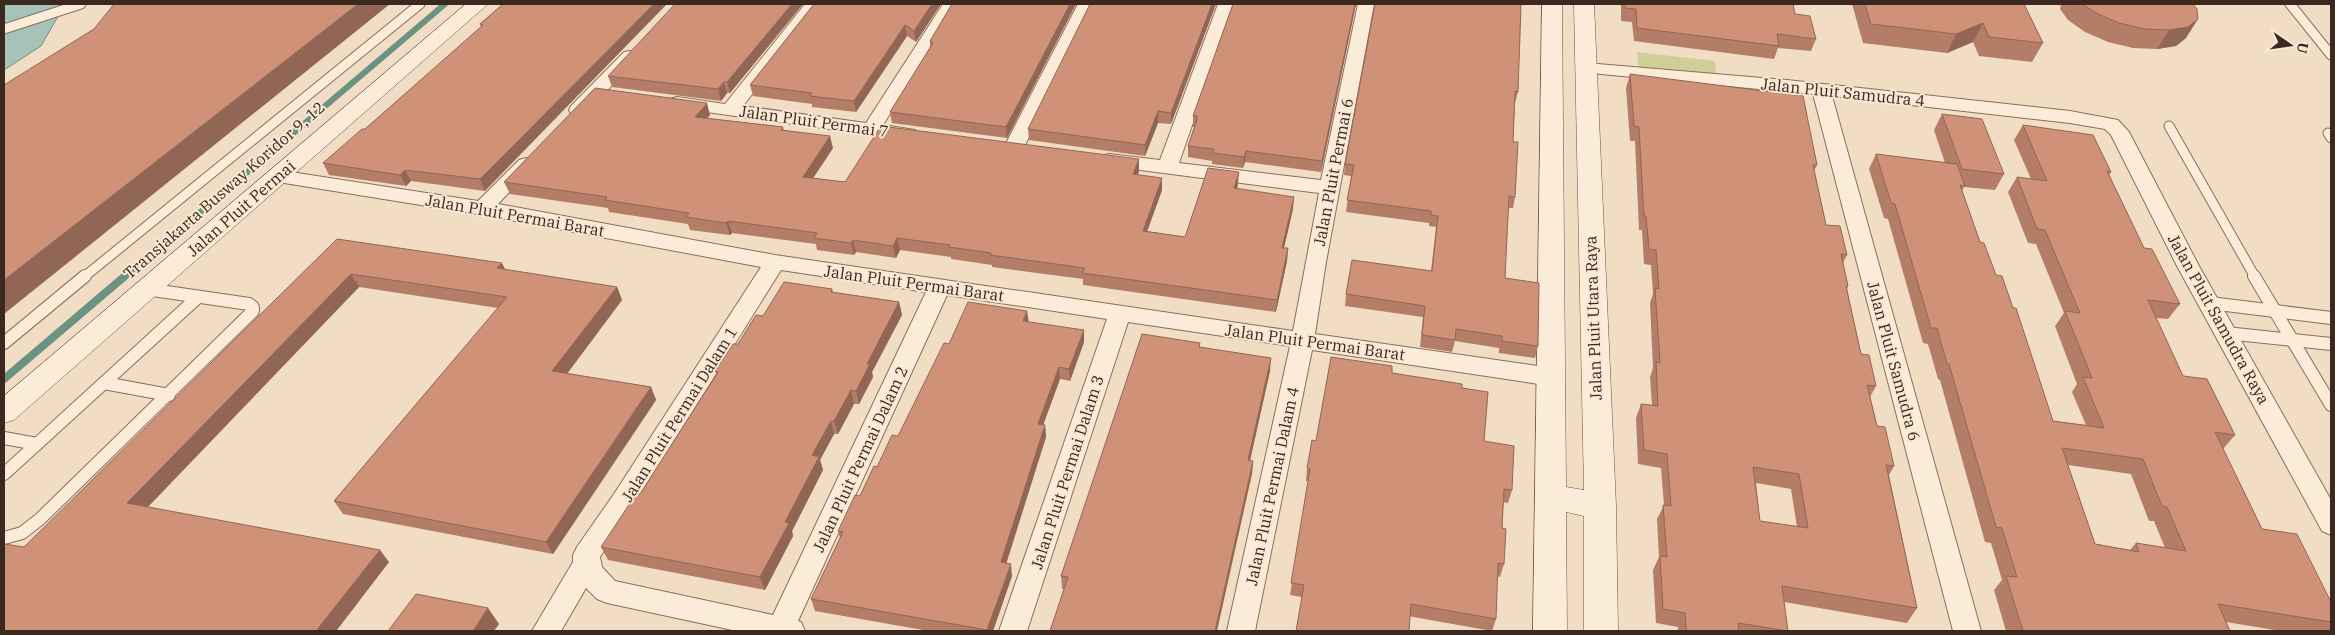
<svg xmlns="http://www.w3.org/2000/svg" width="2335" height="635" font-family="'IBM Plex Serif',serif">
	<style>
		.green { fill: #cfce98 }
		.water { fill: #a6c3b7; stroke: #6c9284 }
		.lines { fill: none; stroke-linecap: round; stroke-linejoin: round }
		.stream-far1 { stroke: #6c9284; stroke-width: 6 }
		.stream { stroke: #6c9284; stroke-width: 8 }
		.lane-far1-casing { stroke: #8c6e5a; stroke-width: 11 }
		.lane-casing { stroke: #8c6e5a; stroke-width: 14 }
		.street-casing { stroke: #8c6e5a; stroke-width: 2 }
		.secondary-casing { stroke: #6e4f3d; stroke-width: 1 }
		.lane-far1 { stroke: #faecd8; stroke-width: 9 }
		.lane { stroke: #faecd8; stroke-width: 12 }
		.street { fill: #faecd8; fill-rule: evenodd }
		.secondary { fill: #faecd8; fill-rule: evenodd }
		.wall { fill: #b37d68; fill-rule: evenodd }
		.shaded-wall { fill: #926655 }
		.building { fill: #d09179; stroke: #926655; fill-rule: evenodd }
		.labels { text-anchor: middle; stroke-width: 4; stroke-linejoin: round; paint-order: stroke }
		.street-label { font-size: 16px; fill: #3b281e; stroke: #f7e8d4 }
	</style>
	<rect width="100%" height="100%" fill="#f0ddc4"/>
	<path class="green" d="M1637 52 1715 61 1717 79 1639 70Z"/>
	<path class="water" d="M4 4H67L64 6 41 46 4 70Z"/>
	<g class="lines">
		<path class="stream-far1" d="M124 277 445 4"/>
		<path class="stream" d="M4 379 125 276"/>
		<g class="lane-far1-casing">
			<g id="lane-far1">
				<path d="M2290 4 2331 55"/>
				<path d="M4 29 81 4"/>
				<path d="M2169 126 2255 277"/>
				<path d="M2328 133 2331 138"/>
				<path d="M84 277 420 4"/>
			</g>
		</g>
		<g class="lane-casing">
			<g id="lane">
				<path d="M2254 276 2331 405"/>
				<path d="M2210 303 2331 318"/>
				<path d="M2226 333 2331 344"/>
				<path d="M4 343 85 276"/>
				<path d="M104 383 169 395"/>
				<path d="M4 438 37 444"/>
				<path d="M4 474 197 298"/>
				<path d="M4 538 22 533 40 519 253 311V307L249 304 146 289"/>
			</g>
		</g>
		<g class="street-casing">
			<g id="street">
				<path d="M805 4H822L743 106 866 123 943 4H959L883 125 915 130 918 134 915 138 908 140 670 107 668 103 670 99 677 97 725 104Z"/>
				<path d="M1078 4H1094L1024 147 1021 151 1014 153 1007 151 1004 147Z"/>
				<path d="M1218 4H1234L1179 163 1321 180 1358 4H1374L1326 262 1315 334 1552 368 1560 371 1564 377 1560 383 1552 386 1312 350 1255 631H1227L1290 346 1128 322 1027 631H999L1107 319 947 295 798 621 801 622 805 631H737L607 603 597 599 586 588 561 631H532L573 562V555L577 547 614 494 761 267 483 215 278 182 271 180 268 176 271 172 278 170 478 201 519 160 526 158 533 160 536 164 498 204 775 255 1293 331 1319 193 1109 166 1102 164 1099 160 1102 156 1109 154 1160 160ZM781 270 926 292 773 615 615 581 602 567 600 557 632 508Z"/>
				<path d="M630 51 636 52 639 56 636 60 585 114 578 116 571 114 569 110 571 106 624 52Z"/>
				<path d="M1586 63 1787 80 2070 111 2118 120 2129 132 2199 266 2331 500V535L2322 531 2177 266 2111 135 2105 129 2070 123 1832 96 1981 631H1953L1813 94 1580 72 1577 68 1580 64Z"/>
			</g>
		</g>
		<g class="secondary-casing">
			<g id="secondary">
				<path d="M466 4H488L14 420 4 423V396Z"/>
				<path d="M1542 4H1562L1566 487 1584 490 1574 4H1594L1616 506 1618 631H1584V516L1566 512 1567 631H1533Z"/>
			</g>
		</g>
		<use href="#lane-far1" class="lane-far1"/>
		<use href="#lane" class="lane"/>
		<use href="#street" class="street"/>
		<use href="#secondary" class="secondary"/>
	</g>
	<g class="wall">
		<path d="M503 4 485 191 411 181 406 186 329 175 323 163 365 129 481 27 480 24Z"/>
		<path d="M803 4 730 93H727L721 101 612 87 608 76Z"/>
		<path d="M814 4H941L916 42 907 36 856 112 812 107V104L753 96 750 85Z"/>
		<path d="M952 4H1076L1007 138 892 123 890 112 930 47V41Z"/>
		<path d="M1216 4 1171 124 1158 123 1145 156 1029 140 1028 129Z"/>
		<path d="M1233 4H1356L1321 172 1245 162 1243 168 1212 164V161L1188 157V146L1194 127H1193V116Z"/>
		<path d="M1375 4 1518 92 1515 103 1513 142 1515 197 1513 208H1508L1505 278 1538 346 1535 358 1499 353V348L1455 341 1452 352 1420 347 1423 317 1345 306 1346 294 1431 271 1436 227 1429 226V223L1346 212 1351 176 1344 175 1345 164Z"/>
		<path d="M1621 4H1793L1795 14 1816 39 1811 51 1778 48 1774 59 1634 41 1632 22 1621 21Z"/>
		<path d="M1852 4H2024L2043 43 2032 62 1979 56 1973 42 1947 53 1863 43Z"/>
		<path d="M2061 4H2193L2186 38 2176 46 2157 49 2133 48 2108 42 2085 32 2068 20 2060 9Z"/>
		<path d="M1630 74 1817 165 1814 171 1826 225 1847 255 1843 263 1848 286 1847 290 1861 354 1876 386 1870 397 1877 426 1894 466 1889 475 1917 608 1907 623 1784 602 1788 631H1678V627L1656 623 1653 570 1659 557 1657 519 1664 505 1661 468 1638 464 1636 418 1641 404 1652 405 1650 377 1653 368 1650 303 1653 294 1651 265 1644 264 1642 230H1639L1635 141H1630L1626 88ZM1756 483 1791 489 1797 527 1760 521Z"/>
		<path d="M1942 114 2004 174 1995 190 1964 187 1962 191 1980 242 1996 275 2053 421 2086 425 2072 392 2077 384 2055 326 2064 313 2036 244 2028 243 2008 192 2017 177 2031 179 2014 140 2023 125 2111 172 2109 175 2144 248 2180 304 2168 319 2156 318 2183 376 2235 435 2223 449 2262 529 2331 602V631H2281L2226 622 2230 631H2006L1994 590 2002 580 1991 543 1985 542 1940 380 1938 379 1928 344 1923 343 1888 219 1884 218 1869 169 1876 154 1945 163 1934 130ZM2068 465 2131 474 2149 521H2154L2165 548 2136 543 2130 550 2095 544Z"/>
		<path d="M710 115 707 118 783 127 784 130 833 148 813 178 845 182 1139 171 1138 175 1162 190 1147 231 1185 237 1238 184 1237 189 1293 209 1284 248H1288L1287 261 1276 312 1083 285V279L992 267V265L951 259V257L900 250 896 258 856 252 854 255 817 250 816 244 732 233 730 235 690 230 688 224 609 212 608 208 510 194 504 182Z"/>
		<path d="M337 239 506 270 617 287 622 300 567 374 651 387 656 400 553 554 343 514 334 501 498 308 359 287 148 507 389 562 336 631H4Z"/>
		<path d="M832 289 833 292 899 302 902 315 872 372 873 377 859 404H854L838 434H834L820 460 823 470 792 531 793 536 765 590 608 560 601 547 640 494 716 374 715 371 738 344 763 316Z"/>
		<path d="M1029 322 1084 342 1070 381 1060 379 1043 425H1045L1046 437 1006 563 1012 576 993 631H929L815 611 811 599 840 538 838 531 877 467 898 436 949 344Z"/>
		<path d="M1200 343V347L1270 371 1250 461H1253L1252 474 1064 589H1062L1061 576Z"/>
		<path d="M1392 373 1462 388 1484 441 1512 490 1508 503 1503 502 1502 528 1504 564 1500 577 1497 576 1496 619 1492 631 1290 595 1308 481H1306L1307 468 1316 441Z"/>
	</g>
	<g class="shaded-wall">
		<path d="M358 4H390L4 314V280Z"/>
		<path d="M654 4H667L485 191 480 179Z"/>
		<path d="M792 4H803L730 93 727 82Z"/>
		<path d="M932 4H941L916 42 914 31Z"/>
		<path d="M1070 4H1076L1007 138 1006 127Z"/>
		<path d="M1212 4H1216L1171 124V113Z"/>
		<path d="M1355 4H1356L1321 172 1322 161Z"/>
		<path d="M2198 19 2186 38 2176 46 2157 49 2169 30Z"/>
		<path d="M1983 23 1973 42 1947 53 1956 34Z"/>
		<path d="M905 25 907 36 856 112 854 101Z"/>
		<path d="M724 82 727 93 721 101 718 89Z"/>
		<path d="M707 103 710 115 699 128 695 117Z"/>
		<path d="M1158 111V123L1145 156V145Z"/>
		<path d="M830 136 833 148 806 189 803 177Z"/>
		<path d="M1246 151 1245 162 1243 168 1244 157Z"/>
		<path d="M1139 159V171L1133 186V174Z"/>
		<path d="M405 170 411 181 406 186 400 175Z"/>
		<path d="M1239 172 1238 184 1234 200V188Z"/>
		<path d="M1162 178V190L1143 243V231Z"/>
		<path d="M1294 197 1293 209 1281 260 1282 248Z"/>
		<path d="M728 221 732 233 730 235 726 223Z"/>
		<path d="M897 238 900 250 896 258 893 246Z"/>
		<path d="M853 240 856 252 854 255 851 243Z"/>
		<path d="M1288 248 1287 261 1276 312 1277 300Z"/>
		<path d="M502 263 508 275 497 268Z"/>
		<path d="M351 274 359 287 139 516 127 503Z"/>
		<path d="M617 287 622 300 559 384 552 371Z"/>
		<path d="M899 302 902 315 872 372 873 377 859 404 856 391 867 364Z"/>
		<path d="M1027 311 1029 323 1023 321Z"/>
		<path d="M1084 330V342L1070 381 1069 369Z"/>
		<path d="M1271 358 1270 371 1247 473 1248 460Z"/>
		<path d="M1059 367 1060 379 1039 436 1038 424Z"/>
		<path d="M651 387 656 400 553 554 546 542Z"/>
		<path d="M851 390 854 404 838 434 834 421Z"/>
		<path d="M831 421 834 434 820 460 823 470 792 531 793 536 765 590 760 577 785 522 812 455Z"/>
		<path d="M1045 425 1046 437 1003 574 1001 562Z"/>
		<path d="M1253 461 1252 474 1217 631H1215Z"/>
		<path d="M380 550 389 562 336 631H316Z"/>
		<path d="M1011 564 1012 576 993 631H987Z"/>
		<path d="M488 608 499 624 494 631H473Z"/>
	</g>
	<g class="building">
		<path d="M114 4H358L4 280V85L94 29Z"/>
		<path d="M503 4H654L480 179 405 170 400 175 323 163 362 129H365L483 25 480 24Z"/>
		<path d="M675 4H792L727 82H724L718 89 608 76Z"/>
		<path d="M814 4H932L914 31 905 25 854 101 810 96 812 93 750 85Z"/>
		<path d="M952 4H1070L1006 127 890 112 933 43 930 41Z"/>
		<path d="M1090 4H1212L1171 113 1158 111 1145 145 1028 129Z"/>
		<path d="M1233 4H1355L1322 161 1246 151 1244 157 1213 153 1214 149 1188 146 1197 120V116H1193Z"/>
		<path d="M1375 4H1521L1518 92 1515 91 1513 142H1518L1515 197 1509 196 1505 278 1539 283 1538 346 1502 341V336L1456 329 1455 340 1422 335 1425 306 1346 294 1352 260 1432 271 1438 216 1431 215V211L1347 200 1354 165 1345 164Z"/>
		<path d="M1625 4H1793L1795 14 1810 16 1816 39 1777 34 1779 46 1637 28 1636 9 1625 8Z"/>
		<path d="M1865 4H2024L2043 43 1989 37 1983 23 1956 34 1871 24Z"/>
		<path d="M2082 4H2193L2197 9 2198 19 2188 27 2169 30 2145 29 2119 23 2096 13Z"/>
		<path d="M1630 74 1803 96 1817 165H1813L1826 225 1840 226 1847 255 1841 254 1848 286H1846L1861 354 1869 355 1876 386 1867 385 1877 426 1885 427 1894 466 1886 465 1917 608 1782 586 1788 631 1738 623 1739 631H1686L1685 613 1663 609 1660 556 1667 557 1663 505 1671 506 1667 454 1644 450 1641 404 1658 406 1656 362 1660 363 1655 288 1659 289 1656 250 1649 249 1646 216H1644L1639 127 1634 126ZM1753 467 1799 474 1808 528 1760 521Z"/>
		<path d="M595 88 707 103 695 117 783 127 781 130 830 136 803 177 845 182 881 126 1139 159 1133 174 1162 178 1143 231 1185 237 1208 168 1239 172 1234 188 1294 197 1282 248H1288L1277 300 1082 273 1085 268 990 255 991 253 949 247 950 245 897 238 893 246 853 240 851 243 814 238 817 233 728 221 726 223 686 217 689 213 605 200 607 197 504 182Z"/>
		<path d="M1942 114 1982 119 2004 174 1962 169Z"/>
		<path d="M2023 125 2093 135 2111 172 2107 171 2144 248 2152 249 2180 304 2148 300 2183 376 2207 379 2235 435 2215 432 2262 529 2297 534 2331 602V622L2218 604 2230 631H2023L2006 576 2017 577 2002 528 1996 527 1949 364H1947L1937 328H1931L1895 204 1891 203 1876 154 1957 164 1965 186 1960 185 1980 242 1984 243 1996 275 2002 276 2013 308H2016L2053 421 2104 428 2083 377 2092 378 2065 311 2080 313 2045 230 2037 229 2017 177 2047 181ZM2062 448 2143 459 2162 506 2167 507 2186 551 2136 543 2139 552 2095 544Z"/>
		<path d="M337 239 502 263 497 268 617 287 552 371 651 387 546 542 334 501 507 297 351 274 127 503 380 550 316 631H4V544L24 547Z"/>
		<path d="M784 282 832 289 831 292 899 302 867 364H870L856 391 851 390 834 421H831L812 455 819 457 785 522 789 523 760 577 601 547 636 494H640L718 372 715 371 733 344H738L756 315 763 316Z"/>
		<path d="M968 302 1027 311 1023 321 1084 330 1069 369 1059 367 1038 424 1045 425 1001 562 1011 564 987 630 811 599 843 532 838 531 855 495 860 496 874 466 877 467 892 435 898 436 944 343 949 344Z"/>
		<path d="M1142 334 1200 343 1199 347 1271 358 1248 460 1253 461 1215 631H1050L1068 577 1061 576Z"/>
		<path d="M1331 357 1392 366V373L1462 384V388L1488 392 1484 441 1514 446 1512 490 1504 489 1502 528 1506 529 1504 564 1498 563 1496 619 1411 604 1409 631H1296L1304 585 1291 583 1310 469 1307 468 1312 440 1316 441Z"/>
		<path d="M416 594 488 608 473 631H388Z"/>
	</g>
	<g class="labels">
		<g class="street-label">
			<text transform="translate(1843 92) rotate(6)" y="6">Jalan Pluit Samudra 4</text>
			<text transform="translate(814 121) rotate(8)" y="6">Jalan Pluit Permai 7</text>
			<text transform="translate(1333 172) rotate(-79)" y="6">Jalan Pluit Permai 6</text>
			<text transform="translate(224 190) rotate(-41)" y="6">Transjakarta Busway Koridor 9, 12</text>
			<text transform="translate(241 208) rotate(-41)" y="6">Jalan Pluit Permai</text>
			<text transform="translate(515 215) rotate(10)" y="6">Jalan Pluit Permai Barat</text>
			<text transform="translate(914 283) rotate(8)" y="6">Jalan Pluit Permai Barat</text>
			<text transform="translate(1593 318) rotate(-92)" y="6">Jalan Pluit Utara Raya</text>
			<text transform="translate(2219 319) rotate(61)" y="6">Jalan Pluit Samudra Raya</text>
			<text transform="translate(1315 342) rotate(8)" y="6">Jalan Pluit Permai Barat</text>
			<text transform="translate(1894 361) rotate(75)" y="6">Jalan Pluit Samudra 6</text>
			<text transform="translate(679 414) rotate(-58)" y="6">Jalan Pluit Permai Dalam 1</text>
			<text transform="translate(860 459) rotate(-65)" y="6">Jalan Pluit Permai Dalam 2</text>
			<text transform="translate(1067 472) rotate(-72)" y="6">Jalan Pluit Permai Dalam 3</text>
			<text transform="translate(1272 486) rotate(-78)" y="6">Jalan Pluit Permai Dalam 4</text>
		</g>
	</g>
	<rect width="2335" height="635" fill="none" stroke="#3b281e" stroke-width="10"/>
	<g transform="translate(2290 45) rotate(103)" stroke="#f7e8d4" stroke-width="4" paint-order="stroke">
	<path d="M0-4L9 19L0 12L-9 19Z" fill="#3b281e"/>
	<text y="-8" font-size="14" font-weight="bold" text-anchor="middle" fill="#3b281e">U</text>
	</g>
</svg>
